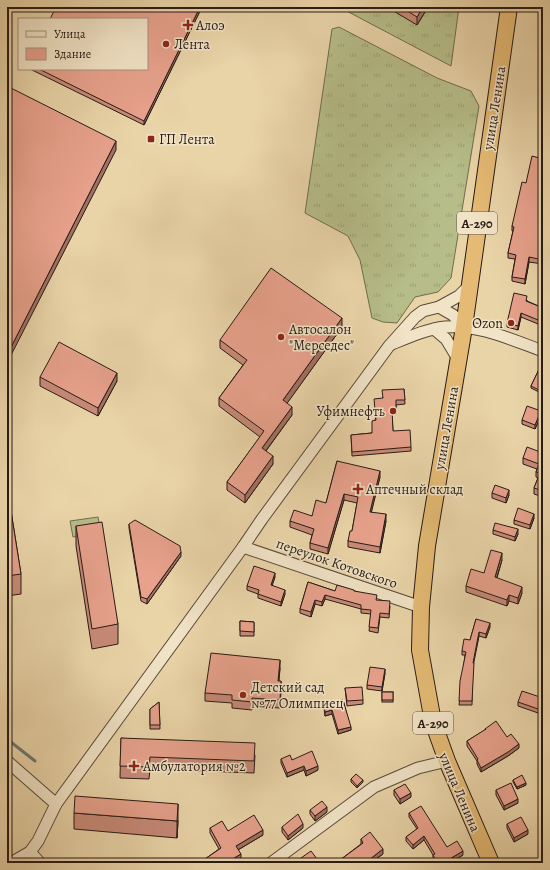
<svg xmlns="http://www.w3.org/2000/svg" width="550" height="870" font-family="Alegreya,serif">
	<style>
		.grass { fill: url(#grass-tufts); stroke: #706c4e }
		.park { fill: #b6bd88; stroke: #706c4e }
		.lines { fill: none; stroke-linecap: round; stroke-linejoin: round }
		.stream { stroke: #6c7971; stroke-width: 3 }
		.minor-casing { stroke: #59493a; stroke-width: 13 }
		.highway-casing { stroke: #291b15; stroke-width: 18 }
		.minor { stroke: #f1e3c6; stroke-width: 11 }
		.highway { stroke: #e4ba74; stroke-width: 16 }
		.wall { fill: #c78a78; stroke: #291b15 }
		.shaded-wall { fill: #a27162; stroke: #291b15 }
		.building { fill: #e7a18c; stroke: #291b15 }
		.poi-dot { fill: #8f2418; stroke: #f1e3c6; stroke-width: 1.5 }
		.labels { text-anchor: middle; stroke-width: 3; stroke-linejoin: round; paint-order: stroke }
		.shield { fill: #f1e3c6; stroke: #65574a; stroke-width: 1 }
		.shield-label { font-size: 13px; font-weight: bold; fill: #291b15 }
		.poi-label { font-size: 14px; fill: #291b15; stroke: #f1e3c6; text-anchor: start }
		.street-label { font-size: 14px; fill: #291b15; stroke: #f1e3c6 }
	</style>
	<defs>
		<pattern id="grass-tufts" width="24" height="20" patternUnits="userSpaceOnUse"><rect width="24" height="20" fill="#b6bd88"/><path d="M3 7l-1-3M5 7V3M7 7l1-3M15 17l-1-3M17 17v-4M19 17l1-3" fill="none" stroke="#9ca274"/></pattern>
	</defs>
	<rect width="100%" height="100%" fill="#e9d4a8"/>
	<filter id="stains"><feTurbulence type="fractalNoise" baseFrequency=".005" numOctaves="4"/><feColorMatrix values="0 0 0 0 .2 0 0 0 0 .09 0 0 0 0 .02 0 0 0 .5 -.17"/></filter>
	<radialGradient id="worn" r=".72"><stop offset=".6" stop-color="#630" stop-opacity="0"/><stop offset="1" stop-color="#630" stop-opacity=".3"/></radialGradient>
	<g class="grass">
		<path d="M339 7H459L451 66Z"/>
		<path d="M339 27 437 78 471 91 479 106 451 278 438 292 415 297 397 323 383 322 372 318 360 260 348 236 305 213 332 29Z"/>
	</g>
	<path class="park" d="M98 517 101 533 73 537 70 521Z"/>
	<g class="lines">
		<path class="stream" d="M7 739 35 761"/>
		<g class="minor-casing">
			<g id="minor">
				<path d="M439 307 459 296 468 287"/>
				<path d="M434 329 446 339 458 359"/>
				<path d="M392 344C409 337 427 329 445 327 479 324 512 340 543 351"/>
				<path d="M243 547 421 607"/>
				<path d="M7 761 56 804"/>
				<path d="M30 852 40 863"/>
				<path d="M11 863 30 852 38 841 56 804 243 547 262 519 389 346 415 317 423 311 439 307 453 315 464 327"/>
				<path d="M271 863 374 787 418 768 447 761"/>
			</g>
		</g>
		<g class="highway-casing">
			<path id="highway" d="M491 863 447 761 433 722 420 650 421 607 427 546 464 327 509 7"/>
		</g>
		<use href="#minor" class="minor"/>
		<use href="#highway" class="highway"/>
	</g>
	<g class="wall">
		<path d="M56 7H202L144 125 30 69H147Z"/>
		<path d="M387 7H428L417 25Z"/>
		<path d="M543 16V34L540 33V28Z"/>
		<path d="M543 42V53H542V47Z"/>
		<path d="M543 80V93L540 92V88Z"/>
		<path d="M543 187V264L529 262 525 284 512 281V277L515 259 508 258V253L513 231H512V226Z"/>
		<path d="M527 300V301L543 308V326L521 317 518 330 507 327V323Z"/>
		<path d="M342 327 287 403 292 415 266 451 273 464 245 503 227 490V482L260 437 219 406V398L243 365 220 348V340Z"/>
		<path d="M543 361V394L531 388V386Z"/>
		<path d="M40 377 117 381 98 416 40 386Z"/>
		<path d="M404 389 405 404 396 405V414H392L393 431 411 447V451L352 456 351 435 372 433 375 420 382 398Z"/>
		<path d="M541 416 535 429 522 424V420Z"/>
		<path d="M543 453V497L534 494V488L538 478 536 477V472L537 469 523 464V458Z"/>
		<path d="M337 461 380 477 371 512 386 521 380 553 348 547V541L352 531 357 503 344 500 328 554 310 549V543L312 535 290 527V521L312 516 326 503Z"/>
		<path d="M7 486 21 574V594L7 596Z"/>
		<path d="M492 493 509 495 506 503 492 498Z"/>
		<path d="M534 518 530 529 514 524V520Z"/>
		<path d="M129 524 181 556 147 604 141 601 129 528Z"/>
		<path d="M76 526 118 624V644L92 649 76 546Z"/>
		<path d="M493 530 518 534 515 541 493 534Z"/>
		<path d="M502 560 497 578 522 593 518 604 509 601 507 606 466 592V586Z"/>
		<path d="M275 577 272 585 285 594 281 606 258 598V594L247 590V586Z"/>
		<path d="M308 582 335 591H354L390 606 389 618 380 617 378 633 369 631 371 614 361 613V609L325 599 322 606 315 604 311 617 300 613V609Z"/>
		<path d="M476 619 490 627 486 638 479 636 473 663 472 705H459L465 655H462V651L470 640Z"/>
		<path d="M240 621 254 622V636H240Z"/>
		<path d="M280 668 279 681 281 689 280 708 252 706V710L232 708V703L205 701V693Z"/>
		<path d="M385 673 382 691 367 689V685Z"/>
		<path d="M345 688 363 700V704L347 706Z"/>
		<rect x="382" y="692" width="11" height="10"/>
		<path d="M543 698V716L541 714 518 706V702Z"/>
		<path d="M343 700 351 730 338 734 332 714 325 716 324 708V704Z"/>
		<path d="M159 702 160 729H150V709Z"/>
		<path d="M485 729 507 737 519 748 508 756 481 772 477 764V761L467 746V741L485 730Z"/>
		<path d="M121 738 255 755 254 773 150 769 149 779 120 778Z"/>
		<path d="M281 759 292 760 318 770 306 776 304 770 287 777 281 763Z"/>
		<path d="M351 779 363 782 357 788 351 782Z"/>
		<path d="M513 780 526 785 517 789 513 782Z"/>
		<path d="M394 790 411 797 400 804 394 795Z"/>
		<path d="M496 790 518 803 504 810 496 795Z"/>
		<path d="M310 810 327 812 315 821 310 814Z"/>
		<path d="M74 813 178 821 177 838 74 829Z"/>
		<path d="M409 813 447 847 463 855 450 863H435L433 859V855L424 840 413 849 406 841V837L417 829 409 817Z"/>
		<path d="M507 824 528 834 514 842 507 828Z"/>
		<path d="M282 827 303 828 288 840 282 832Z"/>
		<path d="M210 828 228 831 263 835 238 850 241 860 235 863H205V859L219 849 210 833Z"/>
		<path d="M361 839 383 854 370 863H340V860L361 844Z"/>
		<path d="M301 858 320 863H302L301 862Z"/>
	</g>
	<g class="shaded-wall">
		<path d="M200 7H202L144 125V121Z"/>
		<path d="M423 7H428L417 25V17Z"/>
		<path d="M116 141V150L7 363V355Z"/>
		<path d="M529 257V262L525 284V279Z"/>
		<path d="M521 313V317L518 330V326Z"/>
		<path d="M342 318V327L283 409V400Z"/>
		<path d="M117 373V381L98 416V408Z"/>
		<path d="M292 407V415L262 456V448Z"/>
		<path d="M541 411V416L535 429V425Z"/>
		<path d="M273 456V464L245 503V495Z"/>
		<path d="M380 471V477L370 518V512Z"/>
		<path d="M509 490V495L506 503V498Z"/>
		<path d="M344 494V500L328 554V548Z"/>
		<path d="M386 514V521L380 553V547Z"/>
		<path d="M534 514V518L530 529V525Z"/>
		<path d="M518 529V534L515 541V537Z"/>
		<path d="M181 552V556L147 604V599Z"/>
		<path d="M502 553V560L495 583V577Z"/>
		<path d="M275 573V577L271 589V585Z"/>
		<path d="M522 587V593L518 604V598Z"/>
		<path d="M285 590V594L281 606V602Z"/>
		<path d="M325 595V599L322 606V602Z"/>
		<path d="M509 595V601L507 606V600Z"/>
		<path d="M315 600V604L311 617V612Z"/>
		<path d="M490 623V627L486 638V634Z"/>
		<path d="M479 632V636L473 667V663Z"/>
		<path d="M280 660V668L278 688V681Z"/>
		<path d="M385 669V673L382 691V687Z"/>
		<path d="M281 681V689L280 708V700Z"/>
		<path d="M332 710V714L325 716V712Z"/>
		<path d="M351 727V730L338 734V730Z"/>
		<path d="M519 744V748L508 756 481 772V768Z"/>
		<path d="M304 766V770L287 777V773Z"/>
		<path d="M318 766V770L306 776V771Z"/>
		<path d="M363 780V782L357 788V786Z"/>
		<path d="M526 783V785L517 789V787Z"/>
		<path d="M411 793V797L400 804V799Z"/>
		<path d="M518 799V803L504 810V806Z"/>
		<path d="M178 804V821L177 838V821Z"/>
		<path d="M327 807V812L315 821V816Z"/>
		<path d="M303 824V828L288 840V836Z"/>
		<path d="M263 830V835L236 851V846Z"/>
		<path d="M528 830V834L514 842V838Z"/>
		<path d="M424 836V840L413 849V845Z"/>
		<path d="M383 849V854L370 863H365Z"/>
		<path d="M463 851V855L450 863H443Z"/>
		<path d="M241 854V860L235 863H226Z"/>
	</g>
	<g class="building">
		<path d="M56 7H200L144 121 39 69H147V19H50Z"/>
		<path d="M401 7H423L417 17Z"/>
		<path d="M543 16V29L540 28Z"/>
		<path d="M542 80H543V89L540 88Z"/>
		<path d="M7 86 116 141 7 355Z"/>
		<path d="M532 156 543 159V181L542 187H543V260L529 257 525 279 512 277 516 255 508 253 514 227 512 226 522 182 526 183Z"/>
		<path d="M271 268 342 318 283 400 292 407 262 448 273 456 245 495 227 482 264 431 219 398 247 360 220 340Z"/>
		<path d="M514 293 527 296 526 301 543 308V322L521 313 518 326 507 323Z"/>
		<path d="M59 342 117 373 98 408 40 377Z"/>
		<path d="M543 361V392L531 386Z"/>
		<path d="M404 389 405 400H396V409H392L393 431 410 430 411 447 352 452 351 435 372 433V421L376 420 374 399 383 398 382 390Z"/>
		<path d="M527 406 541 411 535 425 522 420Z"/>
		<path d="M527 447 543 453V491L534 488 540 473 536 472 539 464 523 458Z"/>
		<path d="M337 461 380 471 370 512 386 514 380 547 348 541 350 531H352L358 497 344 494 328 548 310 543 314 529 290 521 294 510 312 516 316 500 326 503Z"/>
		<path d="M495 485 509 490 506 498 492 493Z"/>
		<path d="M7 486 21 574 7 576Z"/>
		<path d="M518 508 534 514 530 525 514 520Z"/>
		<path d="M135 520 180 546 181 552 147 599 141 597 129 524Z"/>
		<path d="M102 522 118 624 92 629 76 526Z"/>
		<path d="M495 523 518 529 515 537 493 530Z"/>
		<path d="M491 550 502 553 495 577 522 587 518 598 509 595 507 600 466 586 471 569 484 573Z"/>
		<path d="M254 566 275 573 271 585 285 590 281 602 258 594 259 590 247 586Z"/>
		<path d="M308 582 335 591 337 585 354 590V591L377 595 376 600 390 601 389 614 380 613 378 628 369 627 371 610 361 609V605L325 595 322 602 315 600 311 612 300 609Z"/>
		<path d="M476 619 490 623 486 634 479 632 473 663H474L472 701H459L460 681 466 652 462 651 464 639 470 640Z"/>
		<path d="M240 621 254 622V632L240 631Z"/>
		<path d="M211 653 280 660 278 681H281L280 700 252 698V702L232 700V695L205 693Z"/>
		<path d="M370 667 385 669 382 687 367 685Z"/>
		<path d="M362 687 363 700 347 701 345 688Z"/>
		<path d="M522 691 543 698V711L541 710 518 702Z"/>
		<rect x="382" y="692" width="11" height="8"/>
		<path d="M343 700 351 727 338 730 332 710 325 712 324 704Z"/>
		<path d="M159 702 160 725H150V709Z"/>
		<path d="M496 721 507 737 511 734 519 744 508 752 481 768 477 760 478 759 467 741 486 729H485Z"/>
		<path d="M121 738 255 743 254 761 150 757 149 767 120 766Z"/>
		<path d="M312 751 318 766 306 771 304 766 287 773 281 759 290 755 292 760Z"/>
		<path d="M356 774 363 780 357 786 351 779Z"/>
		<path d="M522 775 526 783 517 787 513 780Z"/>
		<path d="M511 783 518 799 504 806 496 790Z"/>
		<path d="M405 784 411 793 400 799 394 790Z"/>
		<path d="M75 796 178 804 177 821 74 813Z"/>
		<path d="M322 801 327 807 315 816 310 810Z"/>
		<path d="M421 806 447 847 457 841 463 851 443 863H437L433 855 435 854 424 836 413 845 406 837 418 828 409 813Z"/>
		<path d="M298 814 303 824 288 836 282 827Z"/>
		<path d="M254 815 263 830 236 846 241 854 226 863H208L205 859 221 848 210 828 222 821 228 831Z"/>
		<path d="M521 817 528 830 514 838 507 824Z"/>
		<path d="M370 832 383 849 365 863H342L340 860 363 843 361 839Z"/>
		<path d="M311 851 320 863H305L301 858Z"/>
	</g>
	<g class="poi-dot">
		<path d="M186 19h4v4h4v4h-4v4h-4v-4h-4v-4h4z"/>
		<circle cx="166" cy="44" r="4"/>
		<rect x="147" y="135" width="8" height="8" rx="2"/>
		<circle cx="511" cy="323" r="4"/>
		<circle cx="281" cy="337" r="4"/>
		<circle cx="393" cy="411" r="4"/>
		<path d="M356 483h4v4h4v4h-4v4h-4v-4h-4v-4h4z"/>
		<circle cx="243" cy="695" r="4"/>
		<path d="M132 760h4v4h4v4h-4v4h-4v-4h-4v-4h4z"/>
	</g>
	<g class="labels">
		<g class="shield">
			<rect x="457" y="212" width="40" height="22" rx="3"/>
			<rect x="413" y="712" width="40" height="22" rx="3"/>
		</g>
		<g class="shield-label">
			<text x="477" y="228">А-290</text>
			<text x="433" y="728">А-290</text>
		</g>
		<g class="poi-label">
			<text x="196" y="30">Алоэ</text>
			<text x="174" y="49">Лента</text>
			<text x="159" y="144">ГП Лента</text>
			<text x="503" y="328" text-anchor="end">Ozon</text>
			<text x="289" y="334">Автосалон<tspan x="289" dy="16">"Мерседес"</tspan></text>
			<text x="385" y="416" text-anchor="end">Уфимнефть</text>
			<text x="366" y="494">Аптечный склад</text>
			<text x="251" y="692">Детский сад<tspan x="251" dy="16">№77 Олимпиец</tspan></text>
			<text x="143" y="771">Амбулатория №2</text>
		</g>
		<g class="street-label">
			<text transform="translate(494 108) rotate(-81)" y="5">улица Ленина</text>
			<text transform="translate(446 428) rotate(-80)" y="5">улица Ленина</text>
			<text transform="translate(337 563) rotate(19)" y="5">переулок Котовского</text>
			<text transform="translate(460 792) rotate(67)" y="5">улица Ленина</text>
		</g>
	</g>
	<rect width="550" height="870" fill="none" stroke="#e9d4a8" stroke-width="24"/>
	<rect x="8" y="8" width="534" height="854" fill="none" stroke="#291b15" stroke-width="2"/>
	<rect x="12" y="12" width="526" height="846" fill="none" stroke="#291b15"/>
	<rect x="18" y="18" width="130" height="52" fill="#f1e3c6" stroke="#a1937f"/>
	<rect x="26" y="31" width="20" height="6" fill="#f1e3c6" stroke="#a1937f"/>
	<text x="54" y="38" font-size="12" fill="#291b15">Улица</text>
	<rect x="26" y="48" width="20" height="12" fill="#e7a18c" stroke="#a1937f"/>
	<text x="54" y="58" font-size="12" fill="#291b15">Здание</text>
	<rect width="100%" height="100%" filter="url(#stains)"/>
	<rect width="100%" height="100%" fill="url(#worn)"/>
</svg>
